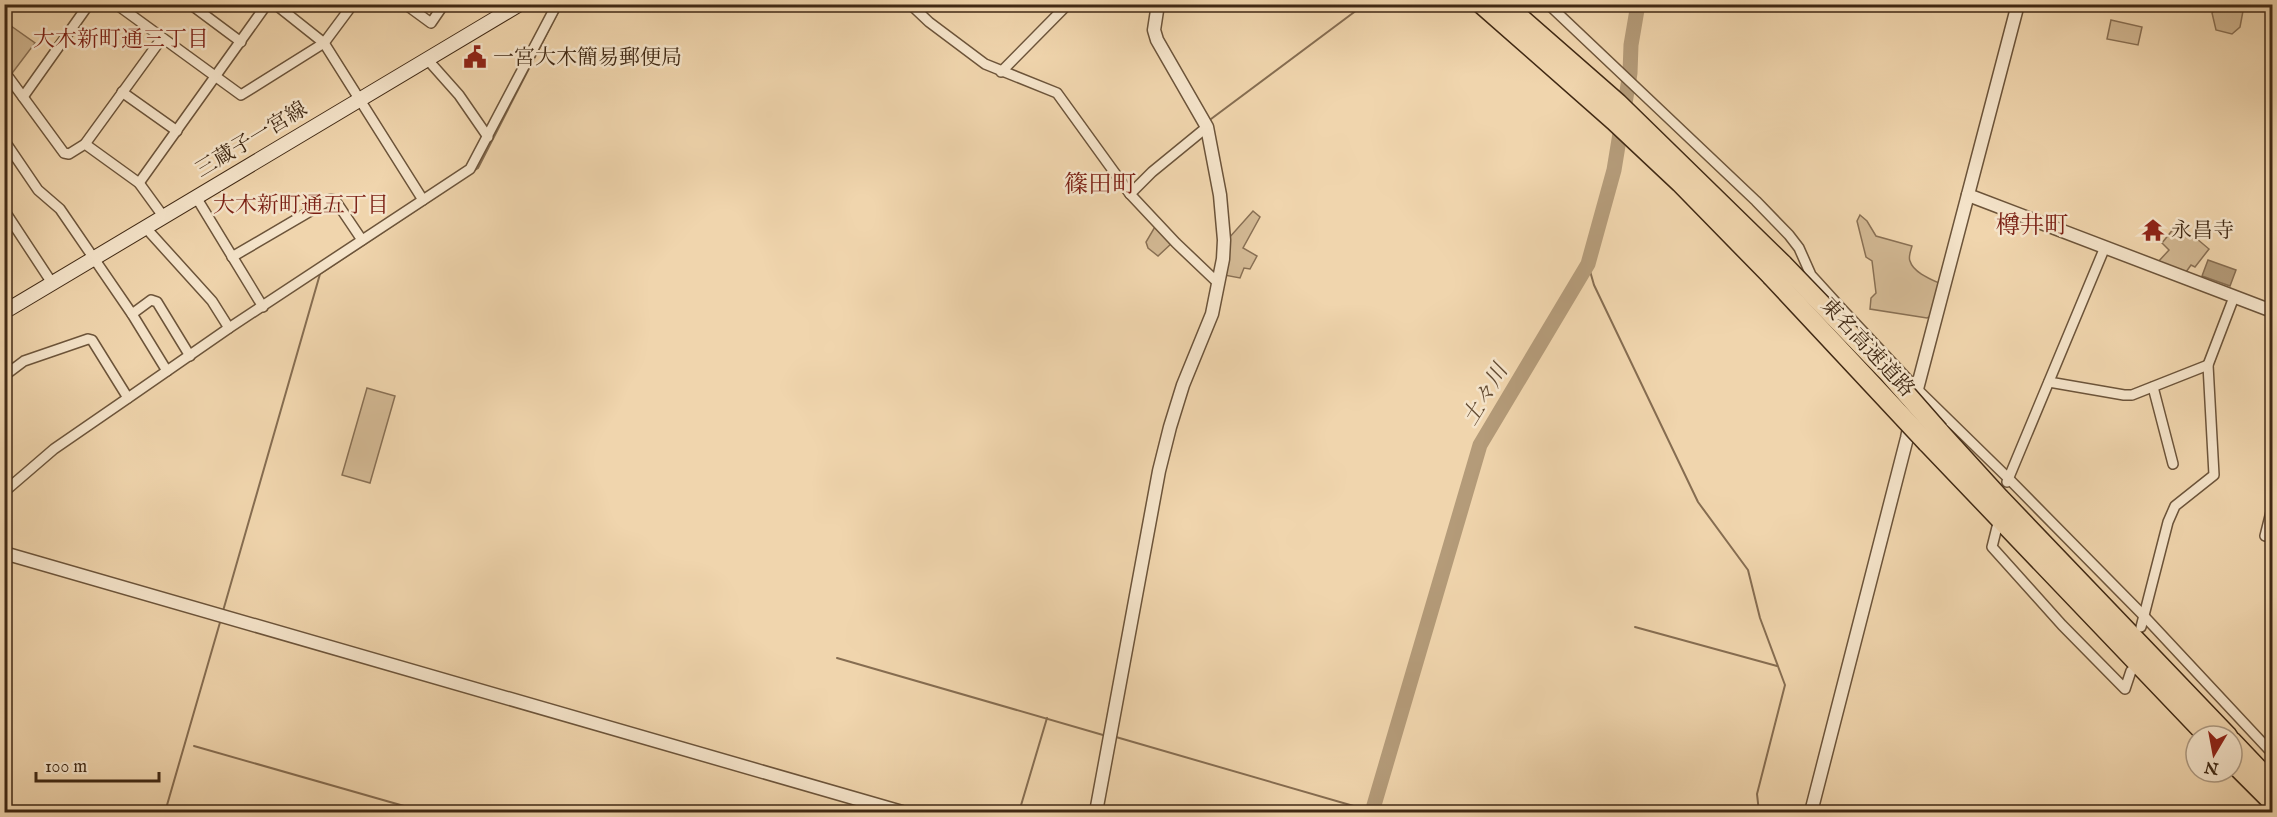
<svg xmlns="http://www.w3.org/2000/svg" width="2277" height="817" font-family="'IM FELL English','Noto Serif JP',serif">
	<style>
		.green { fill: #d2b893; stroke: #897054; stroke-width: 1.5 }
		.water { fill: #b49b79; stroke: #866d51; stroke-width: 1.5 }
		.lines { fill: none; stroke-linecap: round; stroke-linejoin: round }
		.stream { stroke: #866d51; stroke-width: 2 }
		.river { stroke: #b49b79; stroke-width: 15 }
		.minor-casing { stroke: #6c543a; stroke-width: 12 }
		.tertiary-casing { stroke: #6c543a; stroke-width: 15 }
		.secondary-casing { stroke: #402914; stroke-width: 16 }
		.motorway-casing { stroke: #402914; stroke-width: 21 }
		.minor { stroke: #f5e4ca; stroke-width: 9 }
		.tertiary { stroke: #f5e4ca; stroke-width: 12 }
		.secondary { stroke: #f5e4ca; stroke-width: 14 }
		.motorway { stroke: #f0d5ad; stroke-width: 18 }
		.motorway-bridge-casing { stroke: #402914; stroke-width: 21; stroke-linecap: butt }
		.motorway-bridge { stroke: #f0d5ad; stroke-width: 18 }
		.labels { text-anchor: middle; stroke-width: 5; stroke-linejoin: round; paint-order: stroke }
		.poi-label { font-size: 21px; fill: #402914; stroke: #f5e4ca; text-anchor: start }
		.street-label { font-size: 21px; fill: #402914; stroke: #f5e4ca }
		.neighbourhood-label { font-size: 22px; fill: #7a1f14; stroke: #f5e4ca }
		.water-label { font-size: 22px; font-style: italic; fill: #634b32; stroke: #f5e4ca }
		.quarter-label { font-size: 24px; fill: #7a1f14; stroke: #f5e4ca }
	</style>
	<rect width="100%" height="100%" fill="#f0d5ad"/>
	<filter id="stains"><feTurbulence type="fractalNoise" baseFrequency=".00333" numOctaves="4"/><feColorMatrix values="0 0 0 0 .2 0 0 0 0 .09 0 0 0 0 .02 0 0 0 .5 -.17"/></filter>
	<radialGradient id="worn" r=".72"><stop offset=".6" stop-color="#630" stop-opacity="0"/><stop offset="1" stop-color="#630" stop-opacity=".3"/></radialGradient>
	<g class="green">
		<path d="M2217 7 2243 11 2240 27 2232 34 2216 30 2212 13Z"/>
		<path d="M2111 20 2142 27 2138 45 2107 39Z"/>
		<path d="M4 21 35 43 10 76 5 69Z"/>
		<path d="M1253 211 1260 217 1243 248 1257 256 1250 269 1244 268 1240 278 1224 275 1228 239Z"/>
		<path d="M1860 215 1867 221 1876 236 1912 246C1911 250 1908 257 1910 261 1913 272 1930 279 1939 283L1931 316 1927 318 1870 309 1871 298 1876 293 1872 261 1866 257 1857 221Z"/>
		<path d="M2178 223 2209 249 2195 267 2191 265 2186 272 2158 262 2169 250 2162 243Z"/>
		<path d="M1156 225 1172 243 1158 256 1148 248 1146 242Z"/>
		<path d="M367 388 395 396 370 483 342 475Z"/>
	</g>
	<path class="water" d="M2208 260 2236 270 2230 286 2202 276Z"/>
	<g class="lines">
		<g class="stream">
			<path d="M1211 119 1365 4"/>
			<path d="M472 172 478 168 562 4"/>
			<path d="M1588 264 1594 285 1698 502 1748 570 1760 618 1785 685 1757 794 1759 812"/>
			<path d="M223 611 320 274 448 189"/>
			<path d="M1635 627 1777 666"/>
			<path d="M837 658 1103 735"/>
			<path d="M1116 737 1364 809"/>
			<path d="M194 746 425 812"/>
			<path d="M165 812 221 619"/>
			<path d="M1019 812 1047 718"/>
		</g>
		<path class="river" d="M1372 812 1480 445 1588 264 1614 170 1630 73 1631 45 1638 4"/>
		<g class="minor-casing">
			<g id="minor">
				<path d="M116 4 241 95 324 43 353 4"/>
				<path d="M190 4 241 42"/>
				<path d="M275 4 324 43 423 200"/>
				<path d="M405 4 431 23 444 4"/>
				<path d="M910 4 929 22 985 64 1057 93 1130 194 1176 243 1218 283"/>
				<path d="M1548 4 1756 201 1789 235 1799 248 1811 275 1841 308 1917 389 2008 478 2144 616 2272 753"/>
				<path d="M427 59 459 95 488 137"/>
				<path d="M4 71 64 153 69 154 85 144 139 183 163 216"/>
				<path d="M1001 72 1068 4"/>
				<path d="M122 92 177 131"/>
				<path d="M23 97 89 4"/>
				<path d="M4 140 38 190 60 209 132 314 167 371"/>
				<path d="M85 144 162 38"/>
				<path d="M139 183 267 4"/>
				<path d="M1130 194 1152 172 1207 127"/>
				<path d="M196 197 263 307"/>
				<path d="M4 210 52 283"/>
				<path d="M145 227 212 301 229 328"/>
				<path d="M232 257 331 199 335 200 362 240"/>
				<path d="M132 314 151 300 157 302 190 356"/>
				<path d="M4 376 24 361 88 339 92 340 128 398"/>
				<path d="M2049 382 2124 395H2132L2208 365"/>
				<path d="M2153 387 2173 464"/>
				<path d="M2007 482 2105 247"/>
				<path d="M4 492 54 449 128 398 229 328 470 169 557 4"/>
				<path d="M1997 527 1992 547 2062 625 2125 689 2131 671"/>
				<path d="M2265 536 2272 508"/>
				<path d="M2141 627 2168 522 2175 506 2214 475 2208 365 2234 297"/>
			</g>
		</g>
		<g class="tertiary-casing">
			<g id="tertiary">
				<path d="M1968 195 2272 311"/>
				<path d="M4 553 902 812"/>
				<path d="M1096 812 1159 471 1170 427 1183 385 1212 314 1223 259 1224 240 1220 195 1207 127 1157 40 1154 30 1158 4"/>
				<path d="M1811 812 1907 438 1917 389 2018 4"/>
			</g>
		</g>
		<g class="secondary-casing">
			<path id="secondary" d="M4 312 520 4"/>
		</g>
		<g class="motorway-casing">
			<g id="motorway">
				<path d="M1481 4 1614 121 1680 183 1771 276"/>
				<path d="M1505 4 1618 103 1783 264"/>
				<path d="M1939 431 2000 498 2228 736"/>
				<path d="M1927 443 2207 736"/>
				<path d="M2232 741 2272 783"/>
				<path d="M2232 762 2272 802"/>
			</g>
		</g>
		<use href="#minor" class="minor"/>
		<use href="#tertiary" class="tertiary"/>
		<use href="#secondary" class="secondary"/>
		<use href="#motorway" class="motorway"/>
		<g class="motorway-bridge-casing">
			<g id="motorway-bridge">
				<path d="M1783 264 1889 374 1939 431"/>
				<path d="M1771 276 1927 443"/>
			</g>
		</g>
		<use href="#motorway-bridge" class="motorway-bridge"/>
	</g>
	<defs>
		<g id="civic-bare" transform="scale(1.8)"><path d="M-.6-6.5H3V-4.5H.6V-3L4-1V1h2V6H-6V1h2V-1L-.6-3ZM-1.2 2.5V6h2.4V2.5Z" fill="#8f2418" stroke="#f5e4ca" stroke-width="2.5" paint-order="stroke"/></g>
		<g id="temple-bare" transform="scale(1.8)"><path d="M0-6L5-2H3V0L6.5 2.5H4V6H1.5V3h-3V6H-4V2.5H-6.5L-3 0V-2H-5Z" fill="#8f2418" stroke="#f5e4ca" stroke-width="2.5" paint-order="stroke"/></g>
	</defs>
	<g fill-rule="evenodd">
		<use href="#civic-bare" x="475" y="57"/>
		<use href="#temple-bare" x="2153" y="230"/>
	</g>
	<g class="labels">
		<g class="poi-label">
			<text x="493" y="64">一宮大木簡易郵便局</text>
			<text x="2171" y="237">永昌寺</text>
		</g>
		<g class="street-label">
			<text transform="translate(251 139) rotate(-31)" y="7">三蔵子一宮線</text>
			<text transform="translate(1868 347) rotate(47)" y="7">東名高速道路</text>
		</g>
		<g class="neighbourhood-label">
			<text x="121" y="46">大木新町通三丁目</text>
			<text x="301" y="212">大木新町通五丁目</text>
		</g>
		<g class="water-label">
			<text transform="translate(1484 394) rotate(-59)" y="8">土々川</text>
		</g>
		<g class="quarter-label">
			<text x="1100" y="192">篠田町</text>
			<text x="2032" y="233">樽井町</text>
		</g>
	</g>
	<rect width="2277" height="817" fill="none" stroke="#f0d5ad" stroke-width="24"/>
	<rect x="6" y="6" width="2265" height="805" fill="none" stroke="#402914" stroke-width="3"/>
	<rect x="12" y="12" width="2253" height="793" fill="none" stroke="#402914" stroke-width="1.5"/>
	<g transform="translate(2214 754) rotate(190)"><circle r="28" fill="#f5e4ca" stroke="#ad9981" stroke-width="1.5"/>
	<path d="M0-4.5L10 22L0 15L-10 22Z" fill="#8f2418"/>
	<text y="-9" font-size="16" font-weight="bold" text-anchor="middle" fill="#402914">N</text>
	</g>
	<path d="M36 772v9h123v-9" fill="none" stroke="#402914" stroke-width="3"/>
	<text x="45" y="772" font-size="18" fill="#402914" stroke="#f5e4ca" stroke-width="4.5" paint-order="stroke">100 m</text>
	<rect width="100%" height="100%" filter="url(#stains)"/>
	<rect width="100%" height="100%" fill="url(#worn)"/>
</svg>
